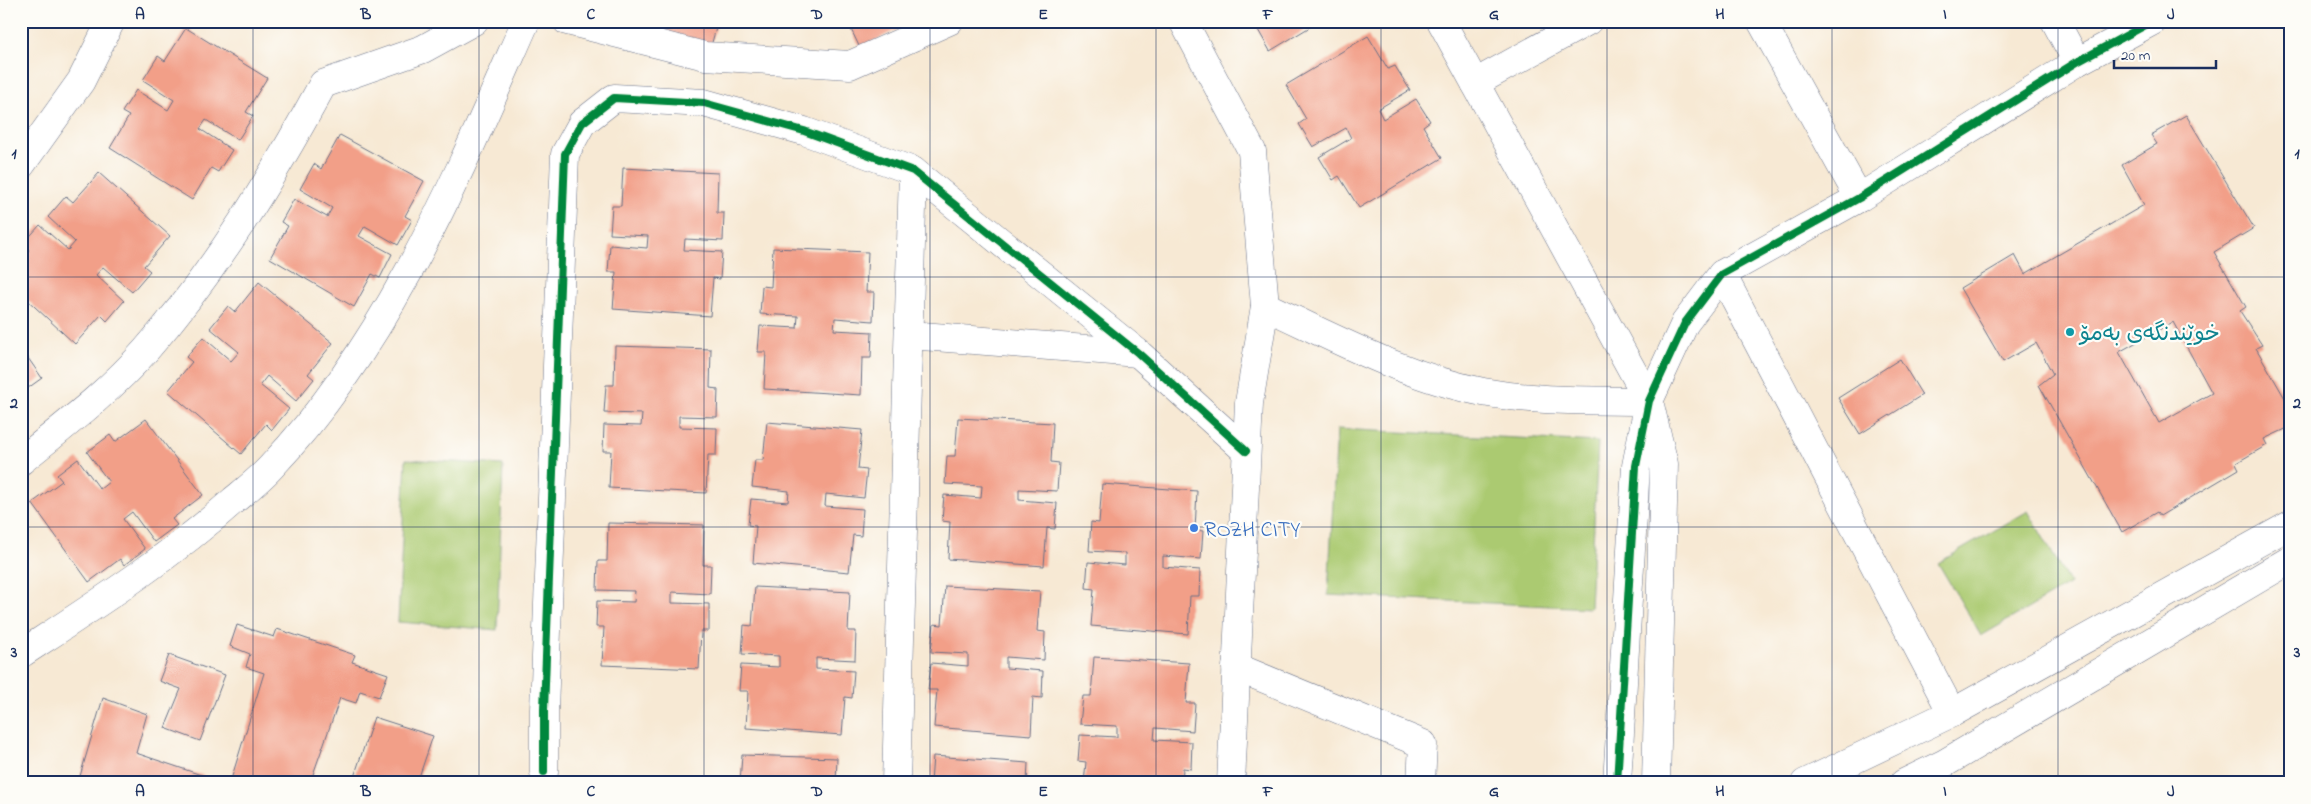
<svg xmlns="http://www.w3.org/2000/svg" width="2311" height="804" font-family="'Indie Flower','Playpen Sans Arabic',sans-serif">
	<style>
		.green { fill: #abca71; stroke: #637c68 }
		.building { fill: #f29f88; fill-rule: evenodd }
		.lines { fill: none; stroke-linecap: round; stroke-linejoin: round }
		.minor-casing { stroke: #687087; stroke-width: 29 }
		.minor { stroke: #fff; stroke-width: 28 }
		.cycleway-casing { stroke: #fdfcf7; stroke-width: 11 }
		.cycleway { stroke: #00873e; stroke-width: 8 }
		.grid { fill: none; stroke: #1b2f5e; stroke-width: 1; stroke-opacity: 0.55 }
		.culture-dot { fill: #0f9aa8; stroke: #fdfcf7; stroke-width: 2 }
		.shop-dot { fill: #3f7fe0; stroke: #fdfcf7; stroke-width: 2 }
		.labels { text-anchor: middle; stroke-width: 4.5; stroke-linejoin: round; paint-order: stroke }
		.culture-label { font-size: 22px; fill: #0d838f; stroke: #fdfcf7; text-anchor: start }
		.shop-label { font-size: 22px; fill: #366cbe; stroke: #fdfcf7; text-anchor: start }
		.neatline { fill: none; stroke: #1b2f5e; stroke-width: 2 }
		.grid-label { font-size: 16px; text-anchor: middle; font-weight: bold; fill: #1b2f5e }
	</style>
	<rect width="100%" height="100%" fill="#fdfcf7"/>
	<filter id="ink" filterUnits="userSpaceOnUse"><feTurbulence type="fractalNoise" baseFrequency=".02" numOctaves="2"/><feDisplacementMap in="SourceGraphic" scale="10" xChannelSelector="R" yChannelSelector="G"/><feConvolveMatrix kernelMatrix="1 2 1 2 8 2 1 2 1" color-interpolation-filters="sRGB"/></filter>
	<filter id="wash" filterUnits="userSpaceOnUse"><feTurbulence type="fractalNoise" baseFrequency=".0096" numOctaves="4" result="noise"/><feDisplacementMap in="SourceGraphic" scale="20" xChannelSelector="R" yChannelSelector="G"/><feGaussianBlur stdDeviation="1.12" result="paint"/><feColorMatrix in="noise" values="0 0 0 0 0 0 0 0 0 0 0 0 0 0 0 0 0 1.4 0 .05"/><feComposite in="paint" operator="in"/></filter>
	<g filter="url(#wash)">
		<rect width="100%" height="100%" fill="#f7e9d4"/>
		<g class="green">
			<path d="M1337 429 1598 442 1590 608 1328 595Z"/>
			<path d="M406 459 503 465 497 630 398 622Z"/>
			<path d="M2028 511 2070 584 1981 636 1938 563Z"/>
		</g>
		<g id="blocks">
			<g class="building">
				<path d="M625 21H718L711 46Z"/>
				<path d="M847 21H914L860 48Z"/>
				<path d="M1253 21H1320L1270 51Z"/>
				<path d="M186 28 267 78 246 112 253 116 238 140 206 120 200 129 232 150 218 172 211 168 192 200 110 148 129 116 122 112 136 90 168 110 174 100 143 80 158 56 165 61Z"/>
				<path d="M1368 36 1388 69 1395 66 1410 90 1378 109 1383 119 1416 99 1430 121 1423 126 1442 158 1359 208 1339 176 1333 180 1319 157 1351 138 1346 128 1313 147 1299 124 1306 119 1286 85Z"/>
				<path d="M2186 115 2254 228 2214 252 2246 307 2240 311 2262 345 2256 348 2290 407V427L2264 439 2267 445 2236 463 2239 469 2160 516 2157 512 2122 532 2039 385 2053 374 2036 343 2003 362 1960 288 2015 255 2025 274 2144 205 2122 165 2157 144 2151 135ZM2173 322 2212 393 2159 423 2119 352Z"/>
				<path d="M340 135 424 181 405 216 412 220 398 245 365 226 359 236 392 254 380 278 372 274 354 307 270 258 288 226 281 222 294 199 327 217 332 208 300 189 314 164 321 169Z"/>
				<path d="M623 168 718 173 717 213H724L723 241 685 239 684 250 722 252 720 279 713 278 710 316 613 309 616 272H608L610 245 647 248 648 236 610 234 612 206H621Z"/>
				<path d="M99 173 170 236 144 266 150 271 132 292 103 267 96 275 124 301 107 321 101 315 75 344 21 294V259L29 250 22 245 40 225 68 250 75 242 48 217 66 196 73 202Z"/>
				<path d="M773 248 868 252 866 292H874L873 321 835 318 834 330 872 332 871 358H862L861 395 764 389 766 352H758L760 326 797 328 798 316 760 314 762 286 771 287Z"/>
				<path d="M259 282 333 343 308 374 314 379 296 401 267 376 260 385 289 409 272 430 266 424 241 454 168 391 192 362 186 357 203 337 231 361 239 352 210 328 228 306 235 312Z"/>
				<path d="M615 346 711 349 710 388 718 389 717 417 679 416V427L717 428 716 455H708L706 493 609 488 611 451H603L604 425 641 426 642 414 604 413 606 385H614Z"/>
				<path d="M21 348 42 378 21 393Z"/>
				<path d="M1900 359 1922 395 1860 434 1838 398Z"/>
				<path d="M958 418 1053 423 1051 462 1059 463 1057 491 1019 489V500L1057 503 1055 529 1047 528 1044 566 948 559 950 522 942 521 944 495 981 498 982 486 945 484 947 456H955Z"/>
				<path d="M146 419 203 495 172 519 177 525 154 542 132 512 123 519 145 549 124 565 120 559 89 582 32 503 62 481 57 475 78 459 100 489 109 482 87 452 110 435 115 442Z"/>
				<path d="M767 422 862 430 858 469 867 470 864 498 826 494 825 506 863 509 861 536 853 535 849 572 753 563 756 526 748 525 751 499 788 502 789 491 752 487 755 460H763Z"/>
				<path d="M1102 484 1197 491 1195 530 1203 531 1201 559 1163 556V567L1200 570 1199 596H1190L1188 634 1091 626 1094 589 1086 588 1088 562 1125 565V553L1089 551 1091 522 1099 523Z"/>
				<path d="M608 523 704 525 703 565H711L710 594 672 592V603L709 604V631H701L699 669 602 665 604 627H596L597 601 634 602 635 591 597 590 598 561H607Z"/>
				<path d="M945 586 1040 591 1037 631 1045 632 1044 660 1006 657V668L1043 671 1042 698 1033 697 1031 735 934 727 937 690H928L931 663 968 666V654L931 652 934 624 942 625Z"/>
				<path d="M755 587 850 592 848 631H856L855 660 816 658V669L854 671 852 698 845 697 842 735 746 728 748 691H739L741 665 779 667V656L742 654 744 625 752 626Z"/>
				<path d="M237 625 274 637 277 629 355 655 352 662 388 674 379 697 360 691 356 703 340 698 310 783H230L264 673 246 667 250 654 230 646Z"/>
				<path d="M169 655 225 675 200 741 165 728 181 689 159 681Z"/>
				<path d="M1094 657 1189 663 1186 703H1195L1193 731 1155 728 1154 740 1192 742 1191 769 1183 768 1182 783H1084L1086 762 1078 761 1080 735 1117 737V726L1080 724 1083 696H1091Z"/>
				<path d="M103 698 147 714 136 753 225 783H78Z"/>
				<path d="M374 717 433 736 417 783H352Z"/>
				<path d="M742 755 837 758 836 783H740Z"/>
				<path d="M933 756 1028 763 1027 783H931Z"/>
			</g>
		</g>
	</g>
	<g filter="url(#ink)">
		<use href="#blocks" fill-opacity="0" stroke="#687087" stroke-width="1"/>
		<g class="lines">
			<g class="minor-casing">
				<g id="minor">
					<path d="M567 21 705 56 850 65 949 21"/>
					<path d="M1183 21 1252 151 1265 306 1249 403 1231 783"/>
					<path d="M1441 21 1649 401 1664 464 1656 783"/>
					<path d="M1761 21 1859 198"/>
					<path d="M2055 21 2077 62"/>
					<path d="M1475 83 1588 21"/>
					<path d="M21 165 81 81 111 21"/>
					<path d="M1722 274 1952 713"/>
					<path d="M1265 306C1335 338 1406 377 1483 392 1537 402 1594 400 1649 401"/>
					<path d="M909 335 1138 353"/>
					<path d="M21 461C64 426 110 391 146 350 217 269 272 178 323 84L423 49 474 21"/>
					<path d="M21 654C94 606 168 559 234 500 246 490 260 479 271 467 390 341 457 177 526 21"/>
					<path d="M1236 667 1423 744 1421 783"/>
					<path d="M544 772V710L565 154 582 123 614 98 704 103 804 131 913 171 1138 353 1246 451"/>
					<path d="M896 783 913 171"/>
					<path d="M1617 783 1636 466 1649 401 1685 323 1722 274 1859 198 2077 62 2153 21"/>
					<path d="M1805 783 1952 713 2290 525"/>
					<path d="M1904 783 1945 763 2290 560"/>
				</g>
			</g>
			<use href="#minor" class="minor"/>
			<g class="cycleway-casing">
				<g id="cycleway">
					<path d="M544 772V710L565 154 582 123 614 98 704 103 804 131 913 171 1138 353 1246 451"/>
					<path d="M1617 783 1636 466 1649 401 1685 323 1722 274 1859 198 2077 62 2153 21"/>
				</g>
			</g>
			<use href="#cycleway" class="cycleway"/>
		</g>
	</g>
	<path class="grid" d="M253 21V783M479 21V783M704 21V783M930 21V783M1156 21V783M1381 21V783M1607 21V783M1832 21V783M2058 21V783M21 277H2290M21 527H2290"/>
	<circle class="culture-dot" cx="2070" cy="332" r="5"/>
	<circle class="shop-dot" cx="1194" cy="528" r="5"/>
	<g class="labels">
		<g class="culture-label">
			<text x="2080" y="340">خوێندنگەی بەمۆ</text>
		</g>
		<g class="shop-label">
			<text x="1204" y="536">ROZH CITY</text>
		</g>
	</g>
	<rect width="2311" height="804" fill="none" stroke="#fdfcf7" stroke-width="55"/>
	<path d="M2114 60v8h102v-8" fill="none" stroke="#1b2f5e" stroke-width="2.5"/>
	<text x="2121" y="60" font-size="15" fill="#1b2f5e" stroke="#fdfcf7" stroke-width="4" paint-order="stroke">20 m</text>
	<rect x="28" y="28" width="2256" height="748" class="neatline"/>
	<g class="grid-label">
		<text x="140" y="19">A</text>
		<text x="366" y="19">B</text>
		<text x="591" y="19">C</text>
		<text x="817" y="19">D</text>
		<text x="1043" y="19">E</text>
		<text x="1268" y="19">F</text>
		<text x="1494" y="19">G</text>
		<text x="1720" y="19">H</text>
		<text x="1945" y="19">I</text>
		<text x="2171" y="19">J</text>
		<text x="14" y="158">1</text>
		<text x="2297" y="158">1</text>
		<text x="14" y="408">2</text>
		<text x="2297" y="408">2</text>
		<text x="14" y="657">3</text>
		<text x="2297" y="657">3</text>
		<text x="140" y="796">A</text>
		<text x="366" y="796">B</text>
		<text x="591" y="796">C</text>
		<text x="817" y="796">D</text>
		<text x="1043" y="796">E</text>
		<text x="1268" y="796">F</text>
		<text x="1494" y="796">G</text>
		<text x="1720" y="796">H</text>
		<text x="1945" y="796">I</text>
		<text x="2171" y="796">J</text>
	</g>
</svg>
